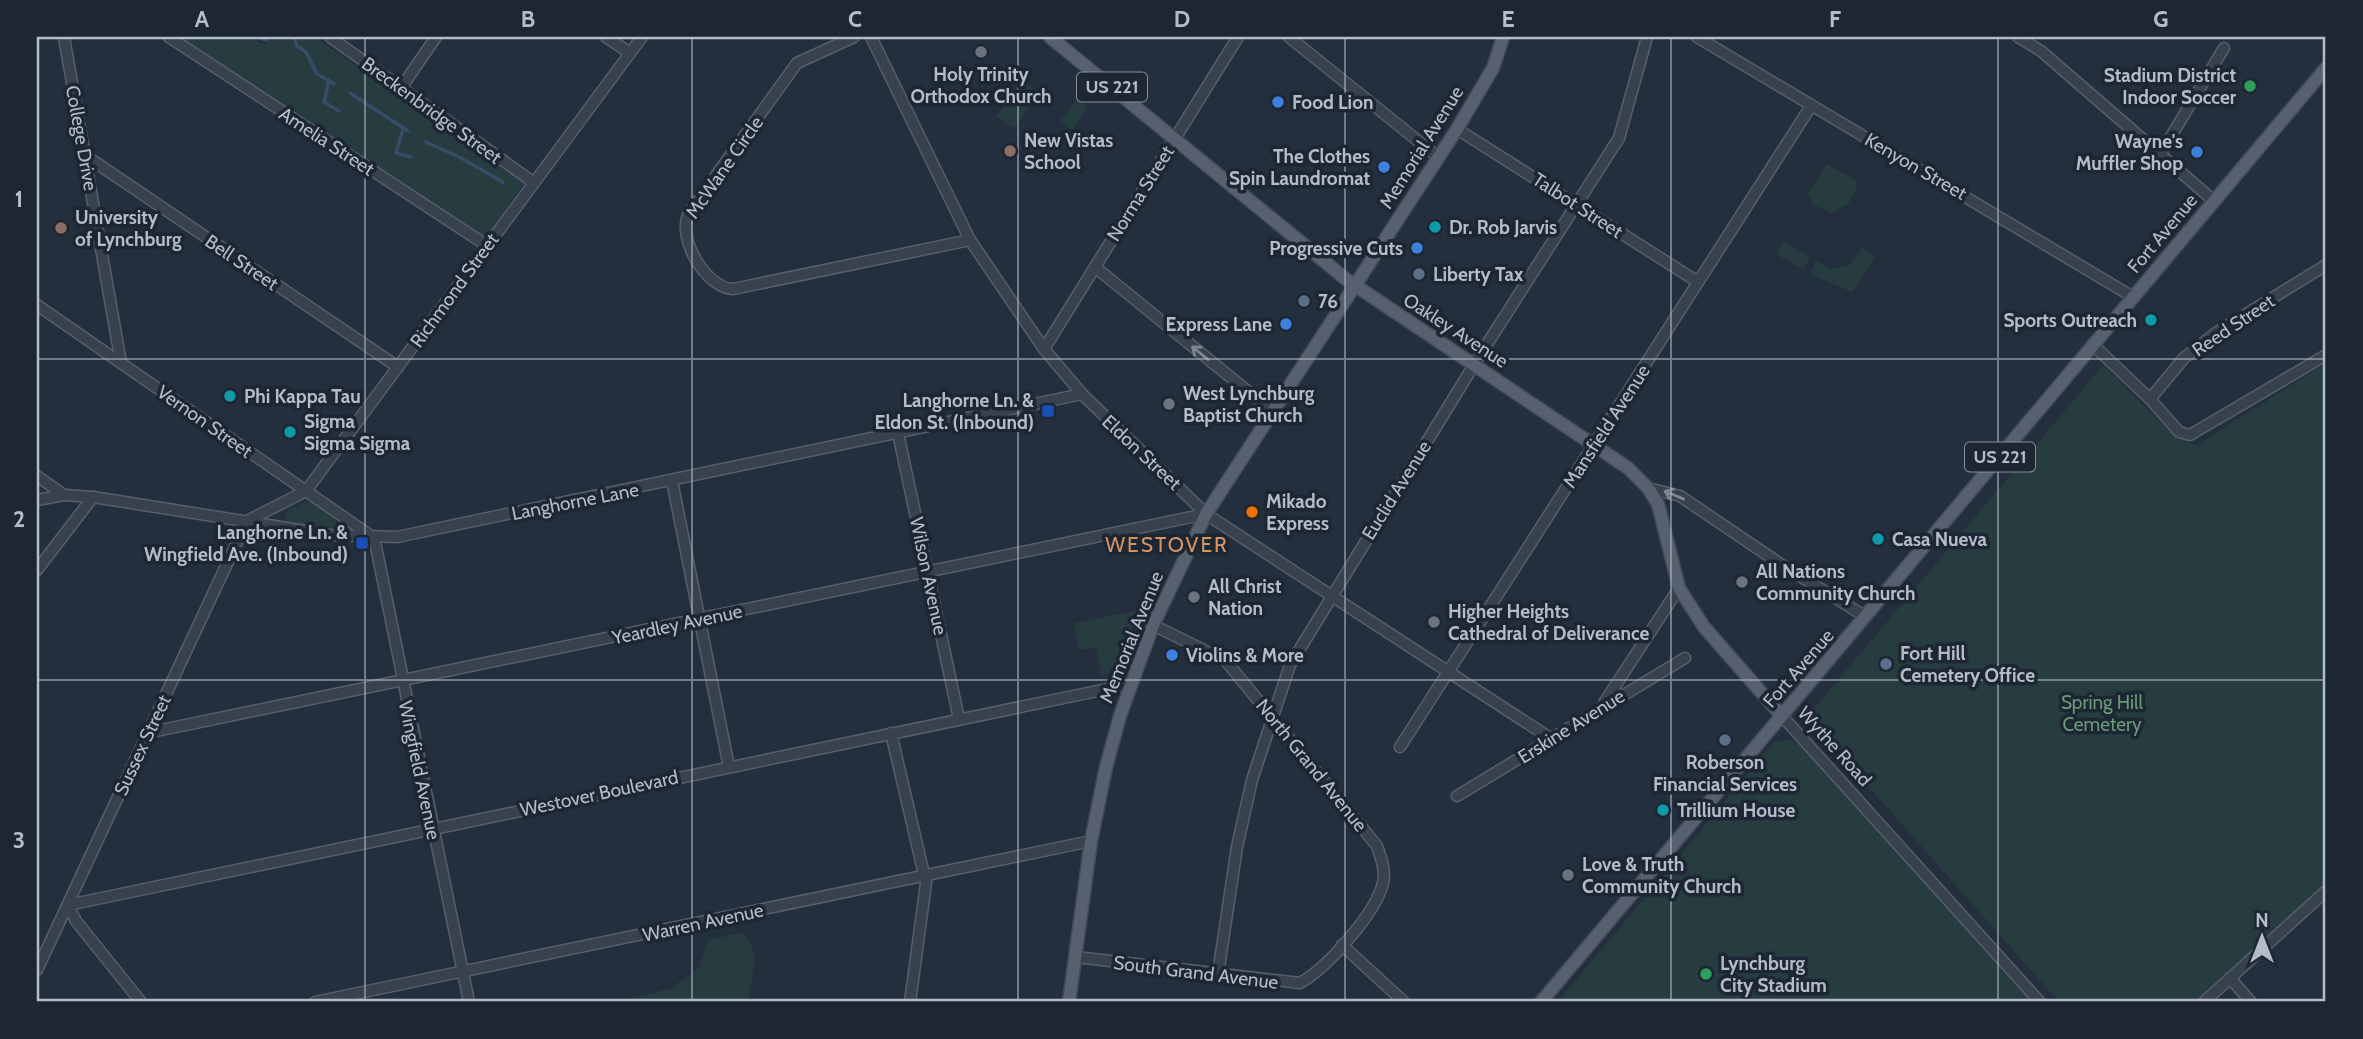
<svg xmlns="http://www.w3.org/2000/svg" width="2363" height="1039" font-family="Cabin,sans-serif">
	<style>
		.green { fill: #263c3f }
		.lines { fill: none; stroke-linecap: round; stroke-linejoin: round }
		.stream { stroke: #394c67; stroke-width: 3.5 }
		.minor-casing { stroke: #565f6c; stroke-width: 13 }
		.major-casing { stroke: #414a57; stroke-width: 15 }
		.minor { stroke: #38414e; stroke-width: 10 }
		.major { stroke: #56606e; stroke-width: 12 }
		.oneway { stroke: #7c8592 }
		.grid { fill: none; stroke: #b4bcc9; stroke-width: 2; stroke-opacity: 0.55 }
		.worship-dot { fill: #6b7280; stroke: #1d2633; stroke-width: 2.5 }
		.leisure-dot { fill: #2e9e5b; stroke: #1d2633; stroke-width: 2.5 }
		.shop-dot { fill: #3f7fe0; stroke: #1d2633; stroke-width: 2.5 }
		.education-dot { fill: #8d6e63; stroke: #1d2633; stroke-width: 2.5 }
		.culture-dot { fill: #0f9aa8; stroke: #1d2633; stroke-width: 2.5 }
		.service-dot { fill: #5c6f8a; stroke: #1d2633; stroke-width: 2.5 }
		.transit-dot { fill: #1a4fb4; stroke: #1d2633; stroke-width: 2.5 }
		.food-dot { fill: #e8710a; stroke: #1d2633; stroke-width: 2.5 }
		.labels { text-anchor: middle; stroke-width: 7; stroke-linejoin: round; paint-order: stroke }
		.shield { fill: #1d2633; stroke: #878f9c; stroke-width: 2 }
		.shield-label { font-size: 18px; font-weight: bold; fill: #b4bcc9 }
		.poi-label { font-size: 19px; font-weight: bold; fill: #b4bcc9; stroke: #1d2633; text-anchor: start }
		.street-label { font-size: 19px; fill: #b4bcc9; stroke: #1d2633 }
		.park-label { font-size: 19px; fill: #6b9a76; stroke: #1d2633 }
		.neighbourhood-label { font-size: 21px; letter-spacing: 2px; fill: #d59563; stroke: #1d2633 }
		.neatline { fill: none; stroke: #b4bcc9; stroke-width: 2.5 }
		.grid-label { font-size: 23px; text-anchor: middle; font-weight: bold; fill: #b4bcc9 }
	</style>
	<rect width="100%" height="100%" fill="#242f3e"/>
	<g class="green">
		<path d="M180 37H257V42L267 44 268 37H315L524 183 485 240Z"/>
		<path d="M1021 80 1039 93 1014 128 996 116Z"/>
		<path d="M1077 99 1088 106 1073 130 1060 121Z"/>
		<path d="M1827 164 1855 180 1857 186 1849 203 1832 213 1814 205 1808 193Z"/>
		<path d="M1784 241 1810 257 1803 270 1776 254Z"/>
		<path d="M1862 247 1875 256 1852 292 1810 274 1816 261 1832 269 1850 265Z"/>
		<path d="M2326 363V884L2196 1002H2059L1807 717 2103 365 2177 439 2197 445Z"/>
		<path d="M305 502 320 505 336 518V525L329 529 287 521 285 516 288 510Z"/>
		<path d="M1145 609 1122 670 1101 675 1096 647 1079 650 1074 623Z"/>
		<path d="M1788 739 1802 745 2032 1002H1558L1774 742Z"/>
		<path d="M740 933 750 940 755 960 748 1002H620L671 988 699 968 708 940Z"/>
	</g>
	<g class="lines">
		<g class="stream">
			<path d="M257 37 267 40"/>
			<path d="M289 37 294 38 297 46 306 52 317 74 334 84"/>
			<path d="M329 80 324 102 339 111"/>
			<path d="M350 93 408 131"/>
			<path d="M403 129 396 153 411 157"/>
			<path d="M426 142 461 158 503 182"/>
		</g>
		<g class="minor-casing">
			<g id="minor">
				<path d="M64 37 121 363"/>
				<path d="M169 37 486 245"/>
				<path d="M330 37 533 182"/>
				<path d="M606 37 630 53"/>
				<path d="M854 37 797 63 689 213C676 238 706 288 733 289L970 240"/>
				<path d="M871 37 970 240 1044 349 1082 394 1206 514 1550 738"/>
				<path d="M1289 37 1438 157"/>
				<path d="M1697 37 2133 297"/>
				<path d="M2018 37 2041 51 2214 201"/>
				<path d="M401 88 436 37"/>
				<path d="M1457 129 1698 282"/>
				<path d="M2161 153 2224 48"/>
				<path d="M86 156 398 367"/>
				<path d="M1095 267 1272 411"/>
				<path d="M37 305 371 536"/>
				<path d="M2093 345 2150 399 2179 432 2190 435 2326 355"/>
				<path d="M1044 349 1238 37"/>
				<path d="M2150 399 2184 358 2217 332 2326 265"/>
				<path d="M898 433 959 719"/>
				<path d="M37 476 64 495"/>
				<path d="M672 481 729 767"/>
				<path d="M1648 488 1680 496 1779 563 1866 617"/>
				<path d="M37 500 64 495 93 497 331 535 397 537 1082 394"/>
				<path d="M247 521 306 491 642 37"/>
				<path d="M374 537 469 1002"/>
				<path d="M37 570 93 497"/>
				<path d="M1604 703 1679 588"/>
				<path d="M1782 716 2040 1002"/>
				<path d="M147 733 1206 514"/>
				<path d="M891 733 926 883 910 1002"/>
				<path d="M1400 747 1811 106"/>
				<path d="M1457 796 1685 658"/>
				<path d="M68 905 1131 684"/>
				<path d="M68 905 76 921 141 1002"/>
				<path d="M1342 945 1404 1002"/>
				<path d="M1076 957 1300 983C1327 968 1376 913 1383 883 1386 871 1381 858 1377 846L1226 661 1153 625"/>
				<path d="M37 970 247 521"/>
				<path d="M1218 974 1237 847 1252 780 1290 665 1480 355 1619 138 1647 37"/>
				<path d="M2230 978 2251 1002"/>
				<path d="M315 1002 1091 841"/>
				<path d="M2204 1002 2326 891"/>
			</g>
		</g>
		<g class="major-casing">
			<g id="major">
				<path d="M1050 37 1347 280 1628 468 1648 488 1658 504 1679 588 1704 627 1782 716"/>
				<path d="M1069 1002 1091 841 1106 767 1120 716 1153 625 1206 514 1457 129 1493 68 1503 37"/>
				<path d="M1541 1002 2326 68"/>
			</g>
		</g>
		<use href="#minor" class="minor"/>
		<use href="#major" class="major"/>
	</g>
	<defs><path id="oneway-shaft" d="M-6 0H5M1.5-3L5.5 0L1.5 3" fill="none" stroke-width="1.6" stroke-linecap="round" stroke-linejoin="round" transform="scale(1.75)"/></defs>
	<g class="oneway">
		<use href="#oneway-shaft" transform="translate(1200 353) rotate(-141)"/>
		<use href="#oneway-shaft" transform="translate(1674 495) rotate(-157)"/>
	</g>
	<path class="grid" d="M365 37V1002M692 37V1002M1018 37V1002M1345 37V1002M1671 37V1002M1998 37V1002M37 359H2326M37 680H2326"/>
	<g class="worship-dot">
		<circle cx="981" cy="52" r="7"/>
		<circle cx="1169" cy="404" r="7"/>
		<circle cx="1742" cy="582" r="7"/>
		<circle cx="1194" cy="597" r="7"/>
		<circle cx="1434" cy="622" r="7"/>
		<circle cx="1568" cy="875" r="7"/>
	</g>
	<g class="leisure-dot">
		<circle cx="2250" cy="86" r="7"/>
		<circle cx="1706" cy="974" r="7"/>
	</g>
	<g class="shop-dot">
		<circle cx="1278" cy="102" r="7"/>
		<circle cx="2197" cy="152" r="7"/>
		<circle cx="1384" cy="167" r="7"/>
		<circle cx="1417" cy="248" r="7"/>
		<circle cx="1286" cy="324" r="7"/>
		<circle cx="1172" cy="655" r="7"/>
	</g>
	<g class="education-dot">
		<circle cx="1010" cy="151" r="7"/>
		<circle cx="61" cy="228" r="7"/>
	</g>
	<g class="culture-dot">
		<circle cx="1435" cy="227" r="7"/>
		<circle cx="2151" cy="320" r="7"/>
		<circle cx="230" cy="396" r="7"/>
		<circle cx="290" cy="432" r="7"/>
		<circle cx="1878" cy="539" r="7"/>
		<circle cx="1663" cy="810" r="7"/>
	</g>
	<g class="service-dot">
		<circle cx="1419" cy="274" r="7"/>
		<circle cx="1304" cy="301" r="7"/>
		<circle cx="1886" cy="664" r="7"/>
		<circle cx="1725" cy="740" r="7"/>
	</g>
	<g class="transit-dot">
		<rect x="1041" y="404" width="14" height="14" rx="3.5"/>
		<rect x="355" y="536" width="14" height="14" rx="3.5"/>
	</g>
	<circle class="food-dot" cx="1252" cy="512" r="7"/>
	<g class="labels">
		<g class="shield">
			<rect x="1077" y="72.5" width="70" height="29" rx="5"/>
			<rect x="1965" y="442.5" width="70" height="29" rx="5"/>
		</g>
		<g class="shield-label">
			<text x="1112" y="93">US 221</text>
			<text x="2000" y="463">US 221</text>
		</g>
		<g class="poi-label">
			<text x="981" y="81" text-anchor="middle">Holy Trinity<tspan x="981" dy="22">Orthodox Church</tspan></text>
			<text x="2236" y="82" text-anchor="end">Stadium District<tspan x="2236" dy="22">Indoor Soccer</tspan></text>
			<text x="1292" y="109">Food Lion</text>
			<text x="1024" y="147">New Vistas<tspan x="1024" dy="22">School</tspan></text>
			<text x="2183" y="148" text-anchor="end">Wayne's<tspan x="2183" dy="22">Muffler Shop</tspan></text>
			<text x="1370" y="163" text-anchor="end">The Clothes<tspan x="1370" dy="22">Spin Laundromat</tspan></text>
			<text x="75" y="224">University<tspan x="75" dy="22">of Lynchburg</tspan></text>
			<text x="1449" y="234">Dr. Rob Jarvis</text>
			<text x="1403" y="255" text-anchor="end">Progressive Cuts</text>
			<text x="1433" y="281">Liberty Tax</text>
			<text x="1318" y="308">76</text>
			<text x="2137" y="327" text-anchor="end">Sports Outreach</text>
			<text x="1272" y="331" text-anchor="end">Express Lane</text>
			<text x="1183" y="400">West Lynchburg<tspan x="1183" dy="22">Baptist Church</tspan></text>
			<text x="244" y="403">Phi Kappa Tau</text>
			<text x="1034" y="407" text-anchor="end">Langhorne Ln. &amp;<tspan x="1034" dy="22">Eldon St. (Inbound)</tspan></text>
			<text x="304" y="428">Sigma<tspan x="304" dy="22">Sigma Sigma</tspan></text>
			<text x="1266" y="508">Mikado<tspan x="1266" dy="22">Express</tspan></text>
			<text x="348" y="539" text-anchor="end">Langhorne Ln. &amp;<tspan x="348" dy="22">Wingfield Ave. (Inbound)</tspan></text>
			<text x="1892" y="546">Casa Nueva</text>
			<text x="1756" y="578">All Nations<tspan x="1756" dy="22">Community Church</tspan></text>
			<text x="1208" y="593">All Christ<tspan x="1208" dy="22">Nation</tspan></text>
			<text x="1448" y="618">Higher Heights<tspan x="1448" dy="22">Cathedral of Deliverance</tspan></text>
			<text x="1900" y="660">Fort Hill<tspan x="1900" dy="22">Cemetery Office</tspan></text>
			<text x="1186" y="662">Violins &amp; More</text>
			<text x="1725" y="769" text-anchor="middle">Roberson<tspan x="1725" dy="22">Financial Services</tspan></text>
			<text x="1677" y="817">Trillium House</text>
			<text x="1582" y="871">Love &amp; Truth<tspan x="1582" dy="22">Community Church</tspan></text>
			<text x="1720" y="970">Lynchburg<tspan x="1720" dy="22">City Stadium</tspan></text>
		</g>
		<g class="street-label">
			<text transform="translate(432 110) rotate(36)" y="7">Breckenbridge Street</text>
			<text transform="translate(82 138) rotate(80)" y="7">College Drive</text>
			<text transform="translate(327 141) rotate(33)" y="7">Amelia Street</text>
			<text transform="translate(1421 147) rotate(-58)" y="7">Memorial Avenue</text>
			<text transform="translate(1916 166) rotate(30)" y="7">Kenyon Street</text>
			<text transform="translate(724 167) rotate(-55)" y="7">McWane Circle</text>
			<text transform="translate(1140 193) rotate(-58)" y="7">Norma Street</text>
			<text transform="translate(1578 205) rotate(33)" y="7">Talbot Street</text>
			<text transform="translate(2162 233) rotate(-50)" y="7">Fort Avenue</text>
			<text transform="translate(242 262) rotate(34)" y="7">Bell Street</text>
			<text transform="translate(454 290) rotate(-54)" y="7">Richmond Street</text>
			<text transform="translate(2233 325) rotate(-34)" y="7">Reed Street</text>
			<text transform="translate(1456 330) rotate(33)" y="7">Oakley Avenue</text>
			<text transform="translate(205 421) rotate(35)" y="7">Vernon Street</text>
			<text transform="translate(1606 426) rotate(-57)" y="7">Mansfield Avenue</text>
			<text transform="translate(1142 452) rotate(43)" y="7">Eldon Street</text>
			<text transform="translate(1396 490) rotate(-58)" y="7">Euclid Avenue</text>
			<text transform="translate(575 501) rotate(-11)" y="7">Langhorne Lane</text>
			<text transform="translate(929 576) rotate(78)" y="7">Wilson Avenue</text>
			<text transform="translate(677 624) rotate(-12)" y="7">Yeardley Avenue</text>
			<text transform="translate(1131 637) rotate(-68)" y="7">Memorial Avenue</text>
			<text transform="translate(1798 668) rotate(-49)" y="7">Fort Avenue</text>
			<text transform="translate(1571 726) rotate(-32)" y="7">Erskine Avenue</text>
			<text transform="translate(142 745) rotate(-65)" y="7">Sussex Street</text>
			<text transform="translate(1835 746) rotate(48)" y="7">Wythe Road</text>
			<text transform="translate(1312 765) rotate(51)" y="7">North Grand Avenue</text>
			<text transform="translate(420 770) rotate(78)" y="7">Wingfield Avenue</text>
			<text transform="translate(599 793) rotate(-12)" y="7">Westover Boulevard</text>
			<text transform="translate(703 922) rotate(-12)" y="7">Warren Avenue</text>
			<text transform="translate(1196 972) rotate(7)" y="7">South Grand Avenue</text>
		</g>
		<g class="park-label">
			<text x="2102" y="709">Spring Hill<tspan x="2102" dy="22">Cemetery</tspan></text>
		</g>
		<g class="neighbourhood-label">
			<text x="1167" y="552">WESTOVER</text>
		</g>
	</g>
	<rect width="2363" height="1039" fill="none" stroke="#1d2633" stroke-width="77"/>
	<g transform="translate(2262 937)" stroke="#1d2633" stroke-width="5" paint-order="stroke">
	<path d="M0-5L12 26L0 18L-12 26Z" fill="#b4bcc9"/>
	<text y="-10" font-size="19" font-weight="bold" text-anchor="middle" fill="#b4bcc9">N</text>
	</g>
	<rect x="38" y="38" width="2286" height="962" class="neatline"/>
	<g class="grid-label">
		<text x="202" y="27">A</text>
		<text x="528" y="27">B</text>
		<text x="855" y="27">C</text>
		<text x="1182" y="27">D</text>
		<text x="1508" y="27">E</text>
		<text x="1835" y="27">F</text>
		<text x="2161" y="27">G</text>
		<text x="19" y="207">1</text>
		<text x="19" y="527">2</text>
		<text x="19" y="848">3</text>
	</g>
</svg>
